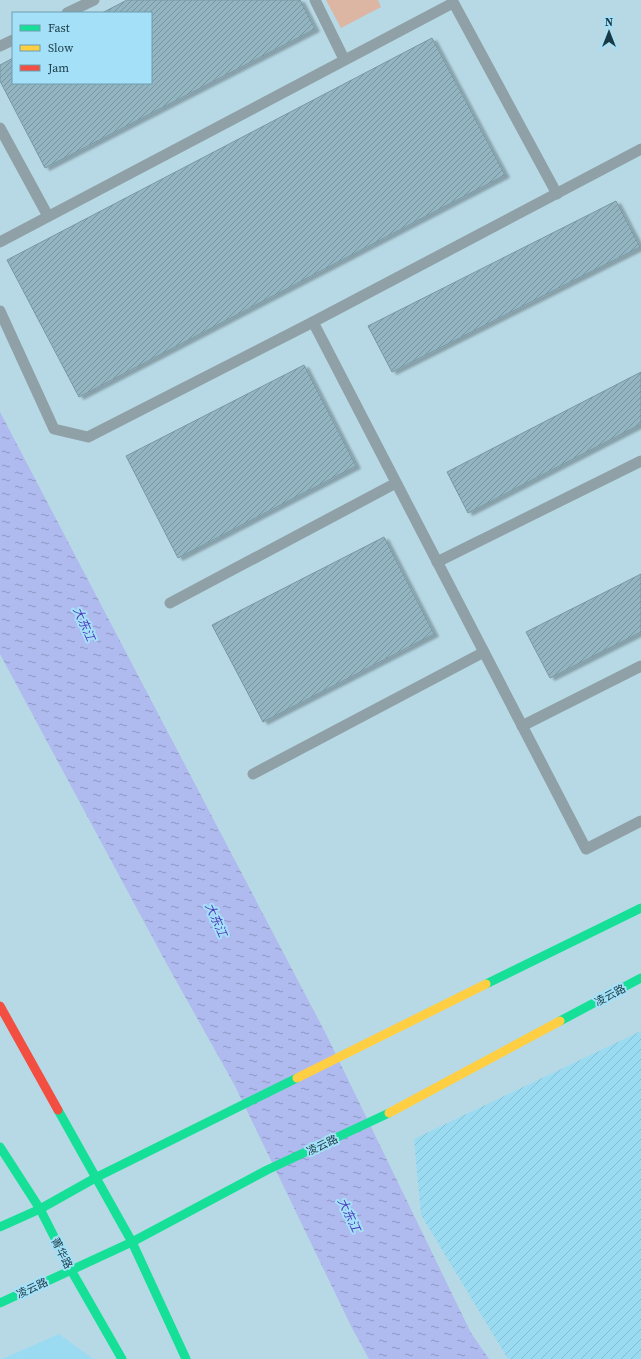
<svg xmlns="http://www.w3.org/2000/svg" width="641" height="1359" font-family="'Source Serif 4','Noto Sans SC',serif">
	<style>
		.built { fill: #9adbf2 }
		.industrial { fill: url(#industrial-furrows) }
		.garden { fill: #dcb5a3 }
		.water { fill: url(#water-ripples) }
		.building { fill: url(#building-hatch); stroke: #7998a3; filter: url(#shadow) }
		.lines { fill: none; stroke-linecap: round; stroke-linejoin: round }
		.lane { stroke: #8fa1a7; stroke-width: 11 }
		.fast { stroke: #16e098; stroke-width: 9 }
		.slow { stroke: #ffcf43; stroke-width: 9 }
		.jam { stroke: #f24e42; stroke-width: 9 }
		.labels { text-anchor: middle; stroke-width: 4; stroke-linejoin: round; paint-order: stroke }
		.street-label { font-size: 11px; fill: #193a45; stroke: #a4e1f8 }
		.water-label { font-size: 12px; font-style: italic; fill: #5139bf; stroke: #a4e1f8 }
	</style>
	<defs>
		<pattern id="industrial-furrows" width="10" height="10" patternUnits="userSpaceOnUse"><rect width="10" height="10" fill="#9adbf2"/><path d="M-1 1l2-2M0 10L10 0M9 11l2-2" fill="none" stroke="#84bdd1"/></pattern>
		<pattern id="water-ripples" width="26" height="14" patternUnits="userSpaceOnUse"><rect width="26" height="14" fill="#afbaef"/><path d="M2 4q2-2 4 0t4 0M15 11q2-2 4 0t4 0" fill="none" stroke="#8e98c3"/></pattern>
		<pattern id="building-hatch" width="6" height="6" patternUnits="userSpaceOnUse"><rect width="6" height="6" fill="#93b5c1"/><path d="M-1 1l2-2M0 6l6-6M5 7l2-2" fill="none" stroke="#77949f"/></pattern>
		<filter id="shadow"><feDropShadow dx="4.5" dy="2.5" stdDeviation="1" flood-color="#0004"/></filter>
	</defs>
	<rect width="100%" height="100%" fill="#b7d9e5"/>
	<path class="built" d="M59 1334 93 1359H2Z"/>
	<path class="industrial" d="M641 1031V1359H508L421 1215 414 1139Z"/>
	<path class="garden" d="M326 0H378L381 7 341 28Z"/>
	<path class="water" d="M0 412 326 1034 471 1333 489 1359H369L352 1328 235 1086 164 959 0 654Z"/>
	<g class="building">
		<path d="M127 0H300L315 29 45 168 0 81V65L13 58V83H151V13H102Z"/>
		<path d="M432 38 505 175 79 397 7 260Z"/>
		<path d="M616 201 640 247 392 372 368 326Z"/>
		<path d="M304 365 356 466 178 558 126 456Z"/>
		<path d="M641 372V424L468 513 447 472Z"/>
		<path d="M384 537 434 634 263 722 212 625Z"/>
		<path d="M641 574V632L550 678 526 632Z"/>
	</g>
	<g class="lines">
		<g class="lane">
			<path d="M315 0 344 59"/>
			<path d="M452 0 557 194"/>
			<path d="M67 13 94 0"/>
			<path d="M0 46 13 40"/>
			<path d="M0 128 48 216"/>
			<path d="M0 242 453 3"/>
			<path d="M0 311 54 429 88 437 313 322 641 149"/>
			<path d="M313 322 586 849 641 821"/>
			<path d="M437 562 641 461"/>
			<path d="M170 603 396 483"/>
			<path d="M522 726 641 666"/>
			<path d="M253 774 484 652"/>
		</g>
		<g class="fast">
			<path d="M486 984 641 908"/>
			<path d="M560 1021 641 978"/>
			<path d="M58 1110 132 1242 186 1359"/>
			<path d="M0 1147 40 1209 71 1270 122 1359"/>
			<path d="M0 1227 40 1209 97 1177 297 1078"/>
			<path d="M0 1303 132 1242 267 1170 389 1113"/>
		</g>
		<g class="slow">
			<path d="M297 1078 486 984"/>
			<path d="M389 1113 560 1021"/>
		</g>
		<path class="jam" d="M0 1006 58 1110"/>
	</g>
	<g class="labels">
		<g class="street-label">
			<text transform="translate(610 995) rotate(-28)" y="4">凌云路</text>
			<text transform="translate(322 1145) rotate(-25)" y="4">凌云路</text>
			<text transform="translate(62 1253) rotate(63)" y="4">菁华路</text>
			<text transform="translate(32 1288) rotate(-25)" y="4">凌云路</text>
		</g>
		<g class="water-label">
			<text transform="translate(84 624) rotate(66)" y="4">大东江</text>
			<text transform="translate(216 920) rotate(66)" y="4">大东江</text>
			<text transform="translate(349 1215) rotate(64)" y="4">大东江</text>
		</g>
	</g>
	<rect x="12" y="12" width="140" height="72" fill="#a4e1f8" stroke="#6c9eb0"/>
	<rect x="20" y="25" width="20" height="6" fill="#16e098" stroke="#6c9eb0"/>
	<text x="48" y="32" font-size="12" fill="#193a45">Fast</text>
	<rect x="20" y="45" width="20" height="6" fill="#ffcf43" stroke="#6c9eb0"/>
	<text x="48" y="52" font-size="12" fill="#193a45">Slow</text>
	<rect x="20" y="65" width="20" height="6" fill="#f24e42" stroke="#6c9eb0"/>
	<text x="48" y="72" font-size="12" fill="#193a45">Jam</text>
	<g transform="translate(609 32)" stroke="#a4e1f8" stroke-width="3" paint-order="stroke">
	<path d="M0-3L7 15L0 10L-7 15Z" fill="#193a45"/>
	<text y="-6" font-size="11" font-weight="bold" text-anchor="middle" fill="#193a45">N</text>
	</g>
</svg>
